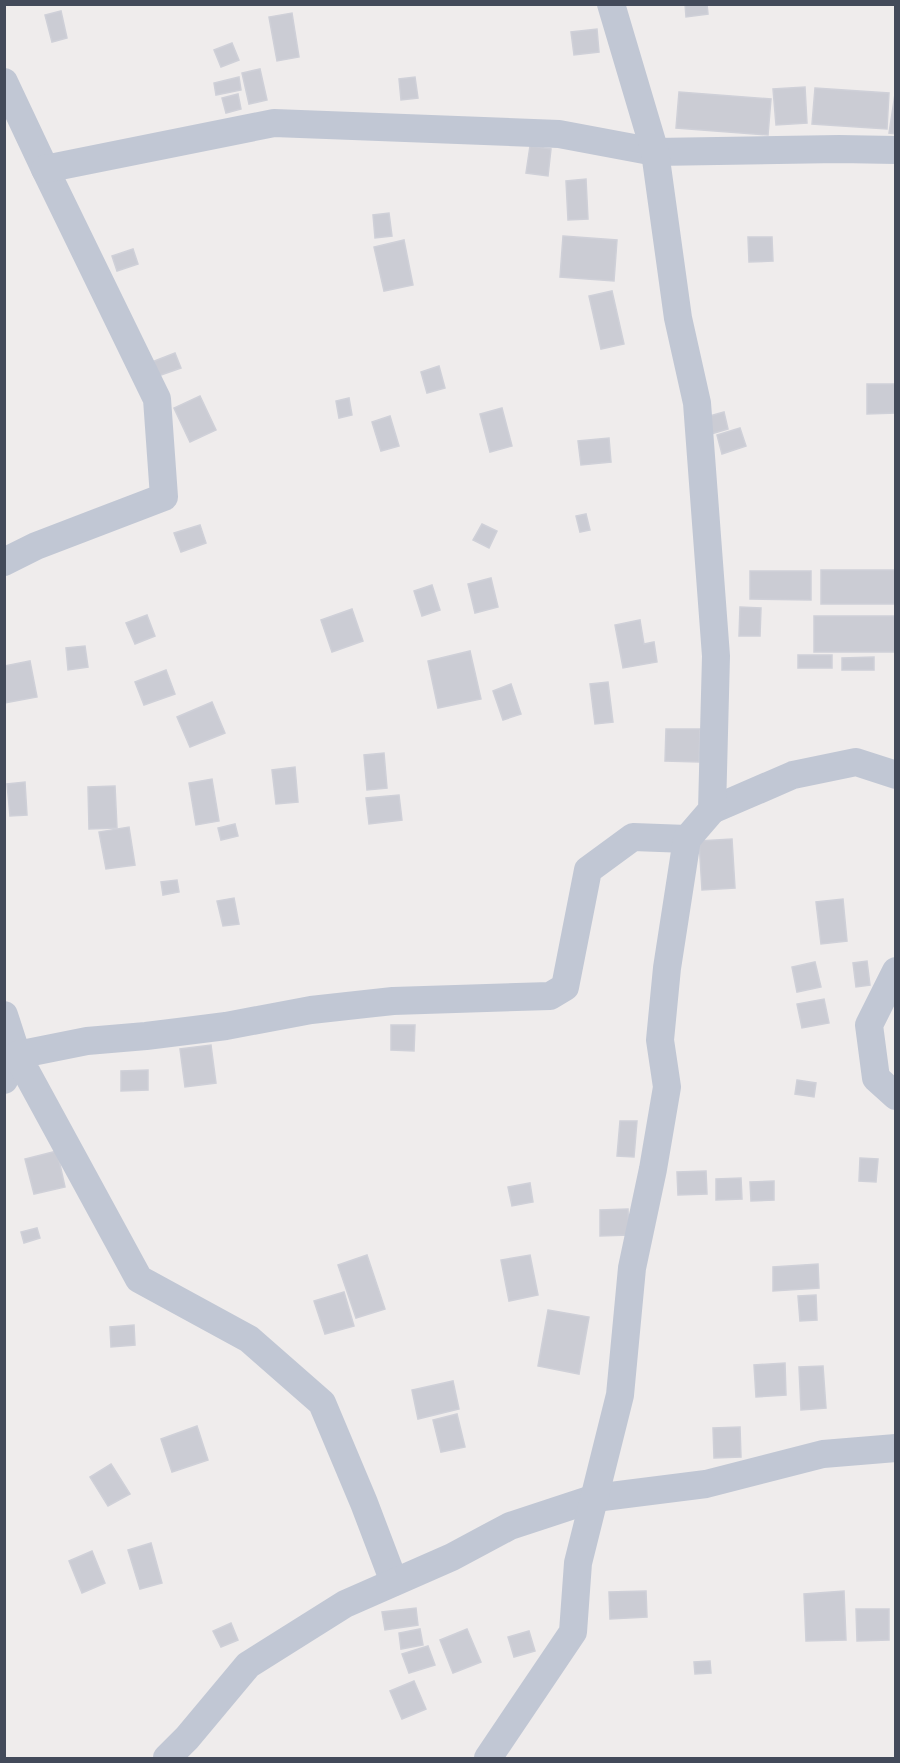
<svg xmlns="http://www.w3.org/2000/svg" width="900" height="1763" font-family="'Exo 2',sans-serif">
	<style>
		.building { fill: #cbccd4; stroke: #cfd0d8; stroke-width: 1.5 }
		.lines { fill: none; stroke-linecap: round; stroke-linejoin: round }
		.minor { stroke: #c1c7d4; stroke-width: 28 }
	</style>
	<rect width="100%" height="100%" fill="#efecec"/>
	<g class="building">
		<path d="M685 4H707L708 14 686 17Z"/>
		<path d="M61 11 67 38 52 42 45 15Z"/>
		<path d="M292 13 299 57 277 61 269 17Z"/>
		<path d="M597 29 599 52 574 55 571 32Z"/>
		<path d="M232 43 239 60 221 67 214 50Z"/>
		<path d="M260 69 267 100 249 104 242 73Z"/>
		<path d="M239 77 241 90 216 95 214 83Z"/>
		<path d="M415 77 418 98 401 100 399 79Z"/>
		<path d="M805 87 807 123 776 125 773 89Z"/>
		<path d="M815 88 889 93 887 129 812 124Z"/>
		<path d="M679 92 771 99 768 135 676 128Z"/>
		<path d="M238 94 241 109 226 113 222 98Z"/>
		<path d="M895 94H896V134L889 133Z"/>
		<path d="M530 146 551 149 548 176 526 173Z"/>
		<path d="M586 179 588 219 568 220 566 181Z"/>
		<path d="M389 213 392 236 375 238 373 215Z"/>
		<path d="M563 236 617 240 614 281 560 277Z"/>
		<path d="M748 237H772L773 261 749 262Z"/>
		<path d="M404 240 413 285 384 291 374 247Z"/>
		<path d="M133 249 138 264 117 271 112 256Z"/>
		<path d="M612 291 624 344 601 349 589 296Z"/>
		<path d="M175 353 181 368 158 376 152 362Z"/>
		<path d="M439 366 445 388 427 393 421 372Z"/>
		<path d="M867 384H896V413L867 414Z"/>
		<path d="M200 396 216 430 190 442 174 408Z"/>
		<path d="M349 398 352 415 339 418 336 401Z"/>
		<path d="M502 408 512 446 490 452 480 414Z"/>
		<path d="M724 412 728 429 711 434 706 417Z"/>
		<path d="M390 416 399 446 381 451 372 422Z"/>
		<path d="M740 428 746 446 722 454 717 435Z"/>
		<path d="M609 438 611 462 581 465 578 441Z"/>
		<path d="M586 514 590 530 580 532 576 516Z"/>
		<path d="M482 524 497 531 489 548 473 540Z"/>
		<path d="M200 525 206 543 181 552 174 533Z"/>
		<rect x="821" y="570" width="75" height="34"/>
		<path d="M750 571H811V600L750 599Z"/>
		<path d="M491 578 498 607 475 613 468 584Z"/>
		<path d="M432 585 440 610 422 616 414 591Z"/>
		<path d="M740 607 761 608 760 636H739Z"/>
		<path d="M352 609 363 641 332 652 321 620Z"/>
		<path d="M147 615 155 636 135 644 126 623Z"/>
		<rect x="814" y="616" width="82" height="36"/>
		<path d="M640 620 644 644 654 642 657 662 623 668 615 625Z"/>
		<path d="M85 646 88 667 68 670 66 648Z"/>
		<path d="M470 651 481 699 438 708 428 661Z"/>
		<rect x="798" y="655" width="34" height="13"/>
		<path d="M874 657V670H842V658Z"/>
		<path d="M30 661 37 697 4 703V666Z"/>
		<path d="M166 670 175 694 144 705 135 682Z"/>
		<path d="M608 682 613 722 595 724 590 684Z"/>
		<path d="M511 684 521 714 503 720 493 691Z"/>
		<path d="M212 702 225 733 190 747 177 717Z"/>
		<path d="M666 729H700L699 762 665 761Z"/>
		<path d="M384 753 387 788 367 790 364 755Z"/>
		<path d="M295 767 298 802 276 804 272 770Z"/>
		<path d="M212 779 219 821 196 825 189 783Z"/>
		<path d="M25 782 27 815 10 816 7 784Z"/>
		<path d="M115 786 117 828 89 829 88 787Z"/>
		<path d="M399 795 402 820 369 824 366 798Z"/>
		<path d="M235 824 238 836 221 840 218 828Z"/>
		<path d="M129 827 135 865 106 869 99 832Z"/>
		<path d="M732 839 735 888 702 890 699 841Z"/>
		<path d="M177 880 179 892 163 895 161 882Z"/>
		<path d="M234 898 239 924 223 926 217 901Z"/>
		<path d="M843 899 847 941 821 944 816 902Z"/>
		<path d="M867 961 870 985 856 987 853 963Z"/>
		<path d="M815 962 821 987 797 992 792 967Z"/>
		<path d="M824 999 829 1023 802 1028 797 1004Z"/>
		<path d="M391 1025H415L414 1051 391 1050Z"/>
		<path d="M211 1045 216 1083 185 1087 180 1049Z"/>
		<path d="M148 1070V1090L121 1091V1071Z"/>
		<path d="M797 1080 816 1083 814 1097 795 1094Z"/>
		<path d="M620 1121H637L634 1157 617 1156Z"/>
		<path d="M57 1151 65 1187 34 1194 25 1159Z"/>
		<path d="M860 1158 878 1159 876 1182 859 1181Z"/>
		<path d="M706 1171 707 1194 678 1195 677 1172Z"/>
		<path d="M741 1178 742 1199 716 1200V1179Z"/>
		<path d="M774 1181V1200L751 1201 750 1182Z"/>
		<path d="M530 1183 533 1202 512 1206 508 1187Z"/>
		<path d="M628 1209 629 1235 600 1236V1210Z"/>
		<path d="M37 1228 40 1238 24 1243 21 1232Z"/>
		<path d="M367 1255 385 1309 356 1318 338 1265Z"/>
		<path d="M530 1255 538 1295 509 1301 501 1260Z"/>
		<path d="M818 1264 819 1288 773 1291V1267Z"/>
		<path d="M344 1292 354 1326 325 1334 314 1301Z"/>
		<path d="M816 1295 817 1320 800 1321 798 1296Z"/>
		<path d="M548 1310 589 1317 579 1374 538 1366Z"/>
		<path d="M134 1325 135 1345 111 1347 110 1327Z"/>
		<path d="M785 1363 786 1395 756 1397 754 1365Z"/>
		<path d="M823 1366 826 1408 801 1410 799 1367Z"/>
		<path d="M453 1381 459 1409 418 1419 412 1390Z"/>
		<path d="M457 1414 465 1447 441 1452 433 1420Z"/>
		<path d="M197 1426 208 1460 172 1472 161 1439Z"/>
		<path d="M740 1427 741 1457 714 1458 713 1428Z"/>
		<path d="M111 1464 130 1494 108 1506 90 1477Z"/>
		<path d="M151 1543 162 1583 140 1589 128 1550Z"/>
		<path d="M92 1551 105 1583 82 1593 69 1561Z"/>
		<path d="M646 1591 647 1617 610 1619 609 1592Z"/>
		<path d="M844 1591 846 1640 806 1641 804 1594Z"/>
		<path d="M416 1608 418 1625 385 1630 382 1612Z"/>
		<path d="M856 1609H889V1640L857 1641Z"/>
		<path d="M231 1623 238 1640 221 1647 213 1631Z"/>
		<path d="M420 1629 423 1645 401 1649 399 1633Z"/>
		<path d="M467 1629 481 1662 453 1673 440 1640Z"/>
		<path d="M529 1631 535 1651 514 1657 508 1637Z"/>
		<path d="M428 1646 435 1665 409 1673 402 1654Z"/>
		<path d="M710 1661 711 1673 695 1674 694 1662Z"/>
		<path d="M414 1681 426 1709 402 1719 390 1691Z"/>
	</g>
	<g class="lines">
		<g class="minor">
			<path d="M4 82 45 169 157 399 164 497 36 546 4 562"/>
			<path d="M45 169 274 123 559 134 655 152 839 149 896 150"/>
			<path d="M712 810 793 775 856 762 896 775"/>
			<path d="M896 971 869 1025 876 1078 896 1096"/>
			<path d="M4 1015 17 1055 4 1080"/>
			<path d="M394 1582 364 1503 322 1403 249 1339 139 1279 17 1055 87 1041 146 1036 226 1026 311 1010 393 1001 550 996 565 987 588 870 633 837 687 839"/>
			<path d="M167 1758 187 1738 248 1665 345 1604 452 1557 510 1526 595 1498 706 1484 823 1454 896 1448"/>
			<path d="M488 1758 573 1632 578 1563 620 1395 632 1268 653 1169 667 1087 660 1040 667 968 687 839 712 810 716 656 697 403 678 318 655 152 611 4"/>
		</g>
	</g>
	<rect width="900" height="1763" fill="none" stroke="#434a5a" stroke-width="12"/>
</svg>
